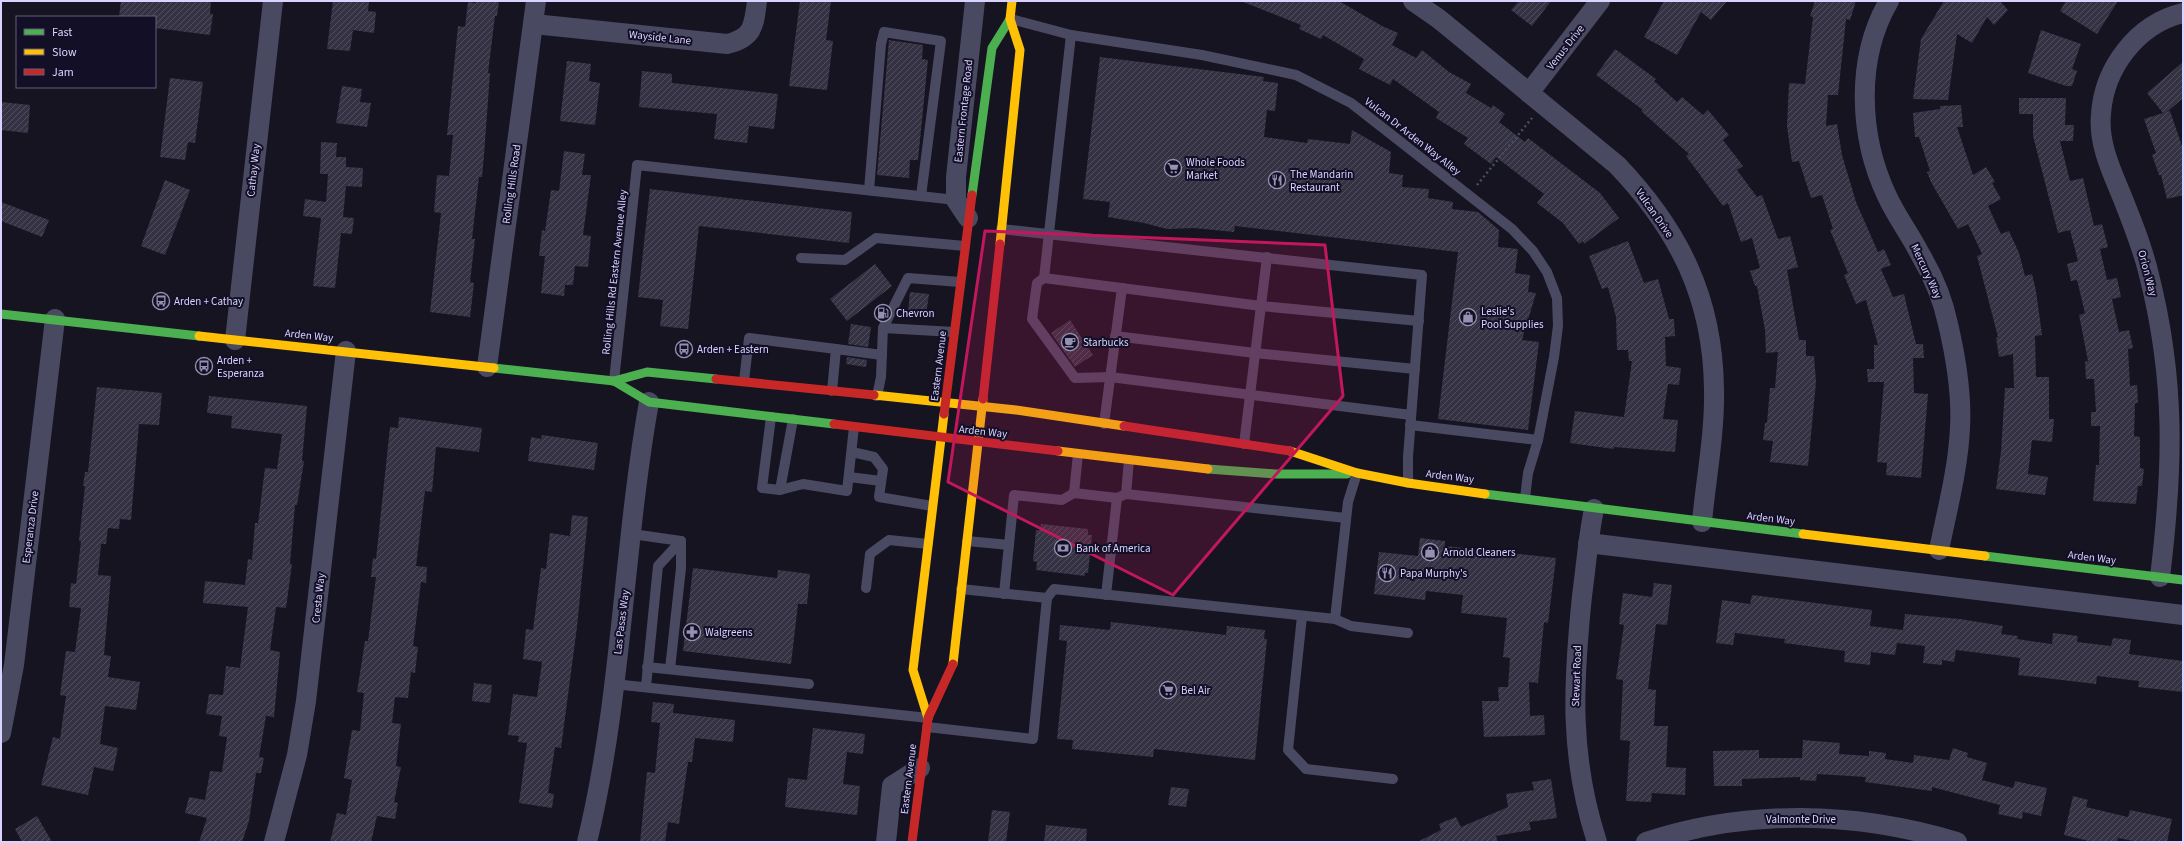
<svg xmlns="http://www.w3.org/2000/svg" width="2184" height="843" font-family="'Source Sans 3',sans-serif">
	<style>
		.building { fill: url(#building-hatch) }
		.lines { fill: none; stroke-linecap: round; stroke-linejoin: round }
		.path { stroke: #44505f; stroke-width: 2.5; stroke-dasharray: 2 3; stroke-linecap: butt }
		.lane { stroke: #4a4962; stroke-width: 10 }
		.street { stroke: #4a4962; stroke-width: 20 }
		.fast { stroke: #4caf50; stroke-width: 9 }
		.slow { stroke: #ffc107; stroke-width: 9 }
		.jam { stroke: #c62828; stroke-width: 9 }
		.marked { fill: #c2185b; fill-opacity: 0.2; stroke: #c2185b; stroke-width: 3; stroke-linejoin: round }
		.labels { text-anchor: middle; stroke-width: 4; stroke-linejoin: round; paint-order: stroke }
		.street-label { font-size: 11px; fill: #d9d4ff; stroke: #130f26 }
		.poi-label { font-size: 11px; fill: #d9d4ff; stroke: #130f26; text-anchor: start }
	</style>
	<defs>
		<pattern id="building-hatch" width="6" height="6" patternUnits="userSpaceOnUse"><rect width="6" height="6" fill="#343243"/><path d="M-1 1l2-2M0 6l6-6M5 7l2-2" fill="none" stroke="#514f5f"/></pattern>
	</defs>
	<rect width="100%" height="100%" fill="#161421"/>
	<g class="building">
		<path d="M121 1H211L210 14H213L210 35 155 28V17H119Z"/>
		<path d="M333 1H369L368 11 376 12 374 33 353 30 350 51 327 49Z"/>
		<path d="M476 1H499L497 16H495L488 73H490L484 155 482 177H479L472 239H475L470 282 474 283 470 317 430 312 441 213 434 212 437 175 449 176 453 135H447L458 26 465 27 468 2 476 3Z"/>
		<path d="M800 1H831L826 40 833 41 827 90 789 86Z"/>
		<path d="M1241 1H1339L1382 26 1398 33 1392 45 1416 58 1422 50 1449 72 1471 84 1466 93 1491 108 1493 105 1505 114 1499 122 1525 142 1528 138 1600 193 1619 218 1584 244 1583 241 1579 244 1563 223 1537 203 1544 194 1496 157 1491 164 1464 144 1468 138 1436 118 1439 112 1393 79 1390 85 1359 69 1364 59 1323 35 1321 39 1299 29 1301 25Z"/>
		<path d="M1519 1H1551L1532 26 1511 10Z"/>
		<path d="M1664 1H1727L1711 20 1701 12 1677 55 1644 37Z"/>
		<path d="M1815 1H1856L1850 20 1846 19 1838 95H1828L1826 126 1837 124 1842 155 1856 202 1878 252 1884 249 1891 265 1881 269 1893 297 1904 294 1916 344H1923L1924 358H1913L1914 393 1928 394 1921 478 1886 475 1887 463 1877 462 1884 382H1868L1867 369H1874V345H1878L1866 300 1856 304 1844 275 1848 273 1830 230 1833 229 1822 195 1811 198 1799 161 1792 162 1787 126 1789 83 1805 84 1813 17 1810 16Z"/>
		<path d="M1944 1H2000L2008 10 1994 25 1987 17 1972 43 1957 34 1948 100 1913 99 1921 39Z"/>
		<path d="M2066 1H2118L2097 34 2060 11Z"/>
		<path d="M2041 30 2081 44 2072 69 2077 71 2072 86H2066L2028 73Z"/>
		<path d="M889 40 923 45 922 59 928 60 918 160H910L909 178 877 175Z"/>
		<path d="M1615 49 1656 79 1654 81 1677 102 1682 97 1703 115 1708 110 1729 135 1723 140 1743 166 1737 170 1757 197 1762 195 1778 239 1790 236 1798 267 1787 270 1799 340H1806V356H1814L1816 382 1808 466 1770 462 1773 441 1763 440 1765 423H1767L1770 388H1775L1778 352 1766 353 1765 330 1757 286H1755L1750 271 1760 268 1752 238 1741 242 1728 203 1723 206 1686 156 1689 154 1641 111 1643 110 1596 75Z"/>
		<path d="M1100 57 1264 77 1263 81 1278 83 1275 111 1267 110 1264 137 1307 143 1308 139 1350 144 1352 130 1391 152 1389 173 1403 175 1402 187 1429 189 1428 198 1453 202 1452 209 1478 212 1499 230 1498 247 1518 249 1515 273 1530 275 1528 292 1536 293 1522 340 1539 342 1528 430 1438 419 1458 252 1235 226 1234 232 1194 228 1167 229 1144 223 1108 217 1110 202 1083 199Z"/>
		<path d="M567 61 591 64 589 81 600 83 595 125 560 121Z"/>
		<path d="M2183 62V98L2167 112 2170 111 2183 149V195L2167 199 2161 175H2159L2152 155 2156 153 2144 119 2163 113 2147 93Z"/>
		<path d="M642 71 672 74V83L778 94 774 129 749 126 747 143 714 139 717 114 639 107Z"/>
		<path d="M170 78 203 82 195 143 188 142 185 160 160 157Z"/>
		<path d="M342 86 362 89 360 102 371 103 367 127 336 123Z"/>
		<path d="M2019 98H2066L2065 125H2074L2073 141H2060L2070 181 2083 178 2094 226 2102 224 2108 247 2100 249 2107 280 2117 278 2121 297 2112 299 2119 332 2129 330 2133 348 2128 349 2130 386 2137 385 2138 403H2135L2134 436 2140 437V468L2144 469 2142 486H2138L2136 504 2093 501 2096 465H2099L2100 426H2091V412H2096L2094 379H2086L2085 362 2088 361 2079 315 2085 313 2077 280 2071 281 2067 264 2078 261 2070 230 2058 233 2033 136V114H2019Z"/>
		<path d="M1 102 30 105 28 133 1 130Z"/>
		<path d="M1961 105 1963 127H1957L1973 175 1986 167 1995 182 1992 183 2001 199 1988 206 2001 234 2009 231 2019 253 2025 276 2032 274 2036 291 2042 335 2035 336 2036 377H2049V419H2054L2052 442 2032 440 2028 474 2048 477 2045 495 1996 489 2001 451 2005 388H2014L2013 354 1999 357 1996 338 1998 337 1977 256 1982 254 1968 224 1958 229 1931 182 1927 172 1930 171 1919 137H1915L1913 113 1940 109V106Z"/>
		<path d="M321 142 337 143 336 157H346V167L363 168 362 187 346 186 343 217 354 218 352 234 341 233 335 288 313 286 321 218 303 216 305 199 326 202 328 174H320Z"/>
		<path d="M564 151 585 154 582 175H591L583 235 591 236 588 267 575 266 573 285H565L564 296 541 293 545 256H539L542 230 545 231 551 190 559 191Z"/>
		<path d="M165 180 190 190 165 255 141 246Z"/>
		<path d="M650 189 852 212 849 243 699 226 688 329 660 326 663 300 638 297Z"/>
		<path d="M1 202 49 220 42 237 1 221Z"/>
		<path d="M1628 241 1644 283 1658 279 1669 319H1674L1675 336 1665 337 1666 366 1681 368 1679 385 1668 384 1663 419 1678 420 1675 452 1614 447V449L1570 443 1575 411 1624 417 1632 361H1629L1628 350H1617L1616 317 1608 287 1602 289 1589 256Z"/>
		<path d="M875 264 892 286 847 321 830 299Z"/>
		<path d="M910 292 929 294 926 315 908 313Z"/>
		<path d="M1070 320 1093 355 1075 367 1051 333Z"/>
		<path d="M851 324 871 327 868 347 848 344Z"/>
		<path d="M847 357 867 360 866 367 846 364Z"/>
		<path d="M97 387 162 393 159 425 139 424 131 520 120 519 119 529 108 528 106 544H101L98 575 111 576 104 655 111 656 108 677 140 682 136 710 105 706 100 744 118 748 113 771 94 767 88 795 41 785 53 737 60 739 66 696 60 695 66 651 75 652 81 608 69 607 71 583 76 584 81 541H79L85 486H83L85 472H88Z"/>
		<path d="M209 396 307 406 302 461H304L297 505H295L290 564H292L286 608 276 607 270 650 280 652 274 717 266 716 259 757 264 758 261 773H256L249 821 242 842H199L207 818 185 813 189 797 205 800 210 771 222 772 227 737 219 736 222 716 206 714 209 694 223 695 226 666 240 668 248 607 203 603 205 581 245 585 248 559 252 560 255 523H258L265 468 277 469 282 434 231 428 232 416 207 413Z"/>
		<path d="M399 417 482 428 479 452 436 447 432 492 425 491 416 566 427 567 426 583 421 582 413 646 418 647 415 673 411 672 408 698 395 697 392 723 401 724 396 766 401 767 394 802 398 803 395 819 377 816 371 842H330L337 813 346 815 352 780 344 778 352 730 360 731 364 693 357 692 365 641H368L376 577H371L373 558 376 559 390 427 398 428Z"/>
		<path d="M542 435 598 443 594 470 528 461 531 437 541 439Z"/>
		<path d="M572 515 588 517 577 627 561 748 555 747 548 793 554 794 552 808 519 803 527 743 518 742 519 736 508 735 513 694 537 697 542 662 523 659 526 629 533 630 541 568 546 569 550 533 570 536Z"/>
		<path d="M1041 524 1088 529V535H1092L1088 573H1085V576L1036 570 1037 562 1033 561 1036 530H1040Z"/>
		<path d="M1420 538 1445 541V546L1556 558 1548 623 1544 622 1538 683 1529 682 1530 716 1544 715 1545 735 1484 737 1482 701H1499L1498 687H1508L1510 658 1503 657 1507 618 1461 613 1463 595 1426 591 1425 600 1374 594 1379 552 1418 556Z"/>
		<path d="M693 568 777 578 778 570 810 574 807 604H798L791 664 683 651Z"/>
		<path d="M1654 583 1672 585 1667 625 1656 624 1648 689 1656 690 1654 726H1668L1666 767 1686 768 1685 795 1652 793 1651 802 1626 801 1630 741 1620 740 1623 680 1616 679 1624 625 1619 624 1623 593 1652 597Z"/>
		<path d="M1752 595 1872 610 1870 626 1903 630 1905 614 1960 619 2003 626 2001 634 2018 636 2017 639 2052 644 2053 633 2078 636 2077 642 2111 646 2113 638 2131 640 2129 654 2183 661V692L2138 687 2139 681 2097 676 2096 684 2018 675 2020 658 1956 650 1954 662 1942 660V665L1923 663 1925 646 1897 643 1895 655 1871 652 1870 665 1844 662 1845 651 1784 643 1785 639 1735 633 1733 645 1716 643 1722 600 1750 604Z"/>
		<path d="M1111 622 1226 635 1227 626 1265 630 1264 639H1267L1255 760 1154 749 1153 757 1072 749 1073 740 1057 739 1067 641 1059 640 1060 625 1110 630Z"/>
		<path d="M474 683 492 685 490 703 472 701Z"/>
		<path d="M653 702 674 704 673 713 735 720 733 742 695 738 692 762H688L679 824 668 822 665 842H640L647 772 655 773 660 723 651 722Z"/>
		<path d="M813 728 865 734 863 754 847 752 843 784 860 786 857 815 785 807 788 778 807 780Z"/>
		<path d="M1803 740 1840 743 1839 754 1869 756V751L1886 753 1885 759 1913 763 1914 755 1949 760 1953 748 1968 753 1967 757 1987 763 1982 780 2013 788 2015 781 2047 788 2041 816 2023 812 2022 819 1998 814 2000 805 1932 787V791L1865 782 1866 777 1817 774 1816 781 1800 780V777L1742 779V786H1714L1713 751 1759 750V758H1802Z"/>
		<path d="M1551 779 1557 818 1529 822 1531 830 1496 836 1498 842H1417L1441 830 1439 824 1456 817 1461 827 1508 807 1506 794 1534 790 1532 782Z"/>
		<path d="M1171 787 1189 789 1186 807 1168 805Z"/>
		<path d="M2073 796 2088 800 2086 807 2128 817 2130 810 2172 819 2167 842H2138L2118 838 2117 842H2093L2064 835Z"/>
		<path d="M992 810 1010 812 1006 842H988Z"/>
		<path d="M37 816 52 842H22L15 829Z"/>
		<path d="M1046 825 1087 829 1086 842H1044Z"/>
	</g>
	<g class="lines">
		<path class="path" d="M1477 185 1532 118"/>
		<g class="lane">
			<path d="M1011 19 1071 35 1202 55 1296 75 1351 103 1512 229 1533 251 1547 272 1557 298 1558 326 1554 357 1538 440 1528 473 1525 498"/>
			<path d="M1071 35 1044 278 1261 306 1419 321"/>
			<path d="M869 190 881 44 884 32 941 41 921 196"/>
			<path d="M1001 229 1422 275 1408 457V483"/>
			<path d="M801 258 845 260 876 238 965 246"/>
			<path d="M1044 278 1037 283 1032 319 1075 378 1110 377 1411 415"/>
			<path d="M883 328 954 332"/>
			<path d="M1115 336 1255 353 1415 369"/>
			<path d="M836 349 882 355"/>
			<path d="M614 381 637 165 956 200"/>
			<path d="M744 381 749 338 836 349 832 391"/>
			<path d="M877 396 881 377 883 328 908 278 960 282"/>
			<path d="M771 417 762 488 780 490 803 484 847 491 854 427"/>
			<path d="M1104 424 1122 288"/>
			<path d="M1410 425 1538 440"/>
			<path d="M1244 444 1267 257"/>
			<path d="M852 452 874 457 883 469 879 497 932 506"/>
			<path d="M1078 454 1074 493 1117 498"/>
			<path d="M849 477 881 481"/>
			<path d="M780 490 793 419"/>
			<path d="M1126 494 1129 460"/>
			<path d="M632 534 681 541"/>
			<path d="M967 541 1009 545"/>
			<path d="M866 588 870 554 889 540 928 544"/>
			<path d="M961 589 1047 598 1054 589 1335 619 1351 626 1408 633"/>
			<path d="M1004 594 1014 495 1062 500 1074 493"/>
			<path d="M1106 595 1117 498 1126 494 1346 518"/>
			<path d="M1302 616 1288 750 1306 769 1393 779"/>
			<path d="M1335 619 1348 502 1357 473"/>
			<path d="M647 667 809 684"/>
			<path d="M670 669 681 568V541"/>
			<path d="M614 684 928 718"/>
			<path d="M646 686 658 566 681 541"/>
			<path d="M927 727 1033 739 1047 598"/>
		</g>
		<g class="street">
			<path d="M1413 1 1439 19 1617 165C1679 230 1713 298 1714 389 1715 433 1706 478 1702 522"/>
			<path d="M1889 1C1855 59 1859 137 1887 196 1896 216 1910 234 1920 254 1932 274 1943 300 1948 324 1956 358 1962 393 1960 428 1958 470 1947 510 1939 550"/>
			<path d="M534 24 727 44C753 38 754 26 757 1"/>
			<path d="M1529 93 1600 1"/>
			<path d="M968 218 956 200V177L975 1"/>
			<path d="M235 340 273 1"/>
			<path d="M487 367 536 1"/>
			<path d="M1594 509C1588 538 1586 567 1582 596 1573 684 1569 756 1597 842"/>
			<path d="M1588 543 2183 615"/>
			<path d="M2160 577C2173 470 2176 381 2149 275 2143 249 2133 224 2123 199 2112 172 2098 144 2101 114 2104 68 2137 24 2183 13"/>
			<path d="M1 733 14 665 55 319"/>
			<path d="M274 842 297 755 306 701 346 351"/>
			<path d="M587 842C622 698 623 548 649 402"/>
			<path d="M886 842 892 786 920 768"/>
			<path d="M1646 842C1748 809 1854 811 1957 842"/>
		</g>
		<g class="fast">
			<path d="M972 195 992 48 1010 19"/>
			<path d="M1 314 199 336"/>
			<path d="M494 368 614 381 647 372 716 379"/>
			<path d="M614 381 649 402 834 424"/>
			<path d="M1208 469 1275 474H1347"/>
			<path d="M1485 494 1803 534"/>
			<path d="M1985 556 2183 580"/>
		</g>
		<g class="slow">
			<path d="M1000 244 1020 50 1010 19 1012 1"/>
			<path d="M199 336 494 368"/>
			<path d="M874 395 1016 410 1124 426"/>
			<path d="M1058 451 1208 469"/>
			<path d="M1290 451 1357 473 1408 483 1485 494"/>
			<path d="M1803 534 1985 556"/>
			<path d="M953 664 983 399"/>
			<path d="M928 718 913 670 944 414"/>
		</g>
		<g class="jam">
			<path d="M716 379 874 395"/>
			<path d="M983 399 1000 244"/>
			<path d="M944 414 972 195"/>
			<path d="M834 424 1058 451"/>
			<path d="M1124 426 1290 451"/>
			<path d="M912 842 928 718 953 664"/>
		</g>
	</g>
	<path class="marked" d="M985 231 1325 245 1343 396 1173 595 948 482Z"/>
	<defs>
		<g id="supermarket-ring" transform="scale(0.9)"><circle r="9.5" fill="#130f26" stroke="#9591b1" stroke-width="1.5"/><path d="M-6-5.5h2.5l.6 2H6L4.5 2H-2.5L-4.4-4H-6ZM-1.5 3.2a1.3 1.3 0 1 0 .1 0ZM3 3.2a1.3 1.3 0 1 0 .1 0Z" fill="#9591b1"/></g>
		<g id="restaurant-ring" transform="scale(0.9)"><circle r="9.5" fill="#130f26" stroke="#9591b1" stroke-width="1.5"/><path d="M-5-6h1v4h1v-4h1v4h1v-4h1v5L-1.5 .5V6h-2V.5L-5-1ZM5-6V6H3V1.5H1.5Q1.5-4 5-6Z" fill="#9591b1"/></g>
		<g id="bus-ring" transform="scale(0.9)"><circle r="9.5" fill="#130f26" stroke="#9591b1" stroke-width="1.5"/><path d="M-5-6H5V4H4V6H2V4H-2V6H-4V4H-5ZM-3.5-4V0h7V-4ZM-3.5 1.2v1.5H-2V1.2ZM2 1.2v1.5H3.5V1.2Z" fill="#9591b1"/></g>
		<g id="fuel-ring" transform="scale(0.9)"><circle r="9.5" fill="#130f26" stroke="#9591b1" stroke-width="1.5"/><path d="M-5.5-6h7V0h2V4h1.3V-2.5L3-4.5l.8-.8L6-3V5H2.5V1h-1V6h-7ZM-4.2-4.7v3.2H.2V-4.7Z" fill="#9591b1"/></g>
		<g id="shop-ring" transform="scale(0.9)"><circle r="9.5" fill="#130f26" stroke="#9591b1" stroke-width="1.5"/><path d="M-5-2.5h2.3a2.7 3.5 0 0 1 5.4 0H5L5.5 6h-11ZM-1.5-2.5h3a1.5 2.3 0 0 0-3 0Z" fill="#9591b1"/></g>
		<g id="cafe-ring" transform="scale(0.9)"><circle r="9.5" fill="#130f26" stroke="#9591b1" stroke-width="1.5"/><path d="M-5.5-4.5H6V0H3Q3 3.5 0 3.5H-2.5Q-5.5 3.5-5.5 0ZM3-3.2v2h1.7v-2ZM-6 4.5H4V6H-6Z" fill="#9591b1"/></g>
		<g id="bank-ring" transform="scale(0.9)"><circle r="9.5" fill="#130f26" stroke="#9591b1" stroke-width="1.5"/><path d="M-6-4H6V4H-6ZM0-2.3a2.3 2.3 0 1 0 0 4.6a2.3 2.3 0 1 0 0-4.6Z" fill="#9591b1"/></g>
		<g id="pharmacy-ring" transform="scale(0.9)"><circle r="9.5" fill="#130f26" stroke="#9591b1" stroke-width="1.5"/><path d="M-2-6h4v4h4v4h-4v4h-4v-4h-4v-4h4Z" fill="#9591b1"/></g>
	</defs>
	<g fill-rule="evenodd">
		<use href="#supermarket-ring" x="1173" y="168"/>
		<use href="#restaurant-ring" x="1277" y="180"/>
		<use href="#bus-ring" x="161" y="301"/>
		<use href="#fuel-ring" x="883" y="313"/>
		<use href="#shop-ring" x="1468" y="317"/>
		<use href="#cafe-ring" x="1070" y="342"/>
		<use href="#bus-ring" x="684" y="349"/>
		<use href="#bus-ring" x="204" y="366"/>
		<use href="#bank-ring" x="1063" y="548"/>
		<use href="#shop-ring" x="1430" y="552"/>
		<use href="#restaurant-ring" x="1387" y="573"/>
		<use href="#pharmacy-ring" x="692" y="632"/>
		<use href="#supermarket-ring" x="1168" y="690"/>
	</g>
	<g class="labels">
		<g class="street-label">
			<text transform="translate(660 37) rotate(6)" y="4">Wayside Lane</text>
			<text transform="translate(1565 47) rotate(-52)" y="4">Venus Drive</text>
			<text transform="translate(963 111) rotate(-84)" y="4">Eastern Frontage Road</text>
			<text transform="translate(1413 136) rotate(38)" y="4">Vulcan Dr Arden Way Alley</text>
			<text transform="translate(253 170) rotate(-84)" y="4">Cathay Way</text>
			<text transform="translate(511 184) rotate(-82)" y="4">Rolling Hills Road</text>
			<text transform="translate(1655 213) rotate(55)" y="4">Vulcan Drive</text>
			<text transform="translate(1927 271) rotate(65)" y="4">Mercury Way</text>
			<text transform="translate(614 272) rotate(-84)" y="4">Rolling Hills Rd Eastern Avenue Alley</text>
			<text transform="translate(2148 273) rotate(75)" y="4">Orion Way</text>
			<text transform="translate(309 335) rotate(6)" y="4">Arden Way</text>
			<text transform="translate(938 366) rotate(-83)" y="4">Eastern Avenue</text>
			<text transform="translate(983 431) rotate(6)" y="4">Arden Way</text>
			<text transform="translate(1450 476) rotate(7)" y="4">Arden Way</text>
			<text transform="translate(1771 518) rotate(7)" y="4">Arden Way</text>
			<text transform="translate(30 527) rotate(-83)" y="4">Esperanza Drive</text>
			<text transform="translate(2092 557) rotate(7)" y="4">Arden Way</text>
			<text transform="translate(318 598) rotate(-84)" y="4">Cresta Way</text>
			<text transform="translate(621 622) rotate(-83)" y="4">Las Pasas Way</text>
			<text transform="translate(1576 676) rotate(-88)" y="4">Stewart Road</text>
			<text transform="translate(908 779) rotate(-83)" y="4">Eastern Avenue</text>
			<text x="1801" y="823">Valmonte Drive</text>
		</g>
		<g class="poi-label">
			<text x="1186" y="166">Whole Foods<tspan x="1186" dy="13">Market</tspan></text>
			<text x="1290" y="178">The Mandarin<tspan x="1290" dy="13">Restaurant</tspan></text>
			<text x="174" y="305">Arden + Cathay</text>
			<text x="1481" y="315">Leslie's<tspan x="1481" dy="13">Pool Supplies</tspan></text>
			<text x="896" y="317">Chevron</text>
			<text x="1083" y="346">Starbucks</text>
			<text x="697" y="353">Arden + Eastern</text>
			<text x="217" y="364">Arden +<tspan x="217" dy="13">Esperanza</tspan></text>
			<text x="1076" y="552">Bank of America</text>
			<text x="1443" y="556">Arnold Cleaners</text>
			<text x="1400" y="577">Papa Murphy's</text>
			<text x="705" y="636">Walgreens</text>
			<text x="1181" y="694">Bel Air</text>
		</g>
	</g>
	<rect width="2184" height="843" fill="none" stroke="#d9d4ff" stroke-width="4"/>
	<rect x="16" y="16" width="140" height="72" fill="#130f26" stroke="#625e7d"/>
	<rect x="24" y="29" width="20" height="6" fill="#4caf50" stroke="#625e7d"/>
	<text x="52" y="36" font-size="12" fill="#d9d4ff">Fast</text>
	<rect x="24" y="49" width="20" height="6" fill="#ffc107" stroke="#625e7d"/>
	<text x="52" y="56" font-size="12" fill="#d9d4ff">Slow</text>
	<rect x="24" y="69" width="20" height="6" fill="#c62828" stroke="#625e7d"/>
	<text x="52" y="76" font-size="12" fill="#d9d4ff">Jam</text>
</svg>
